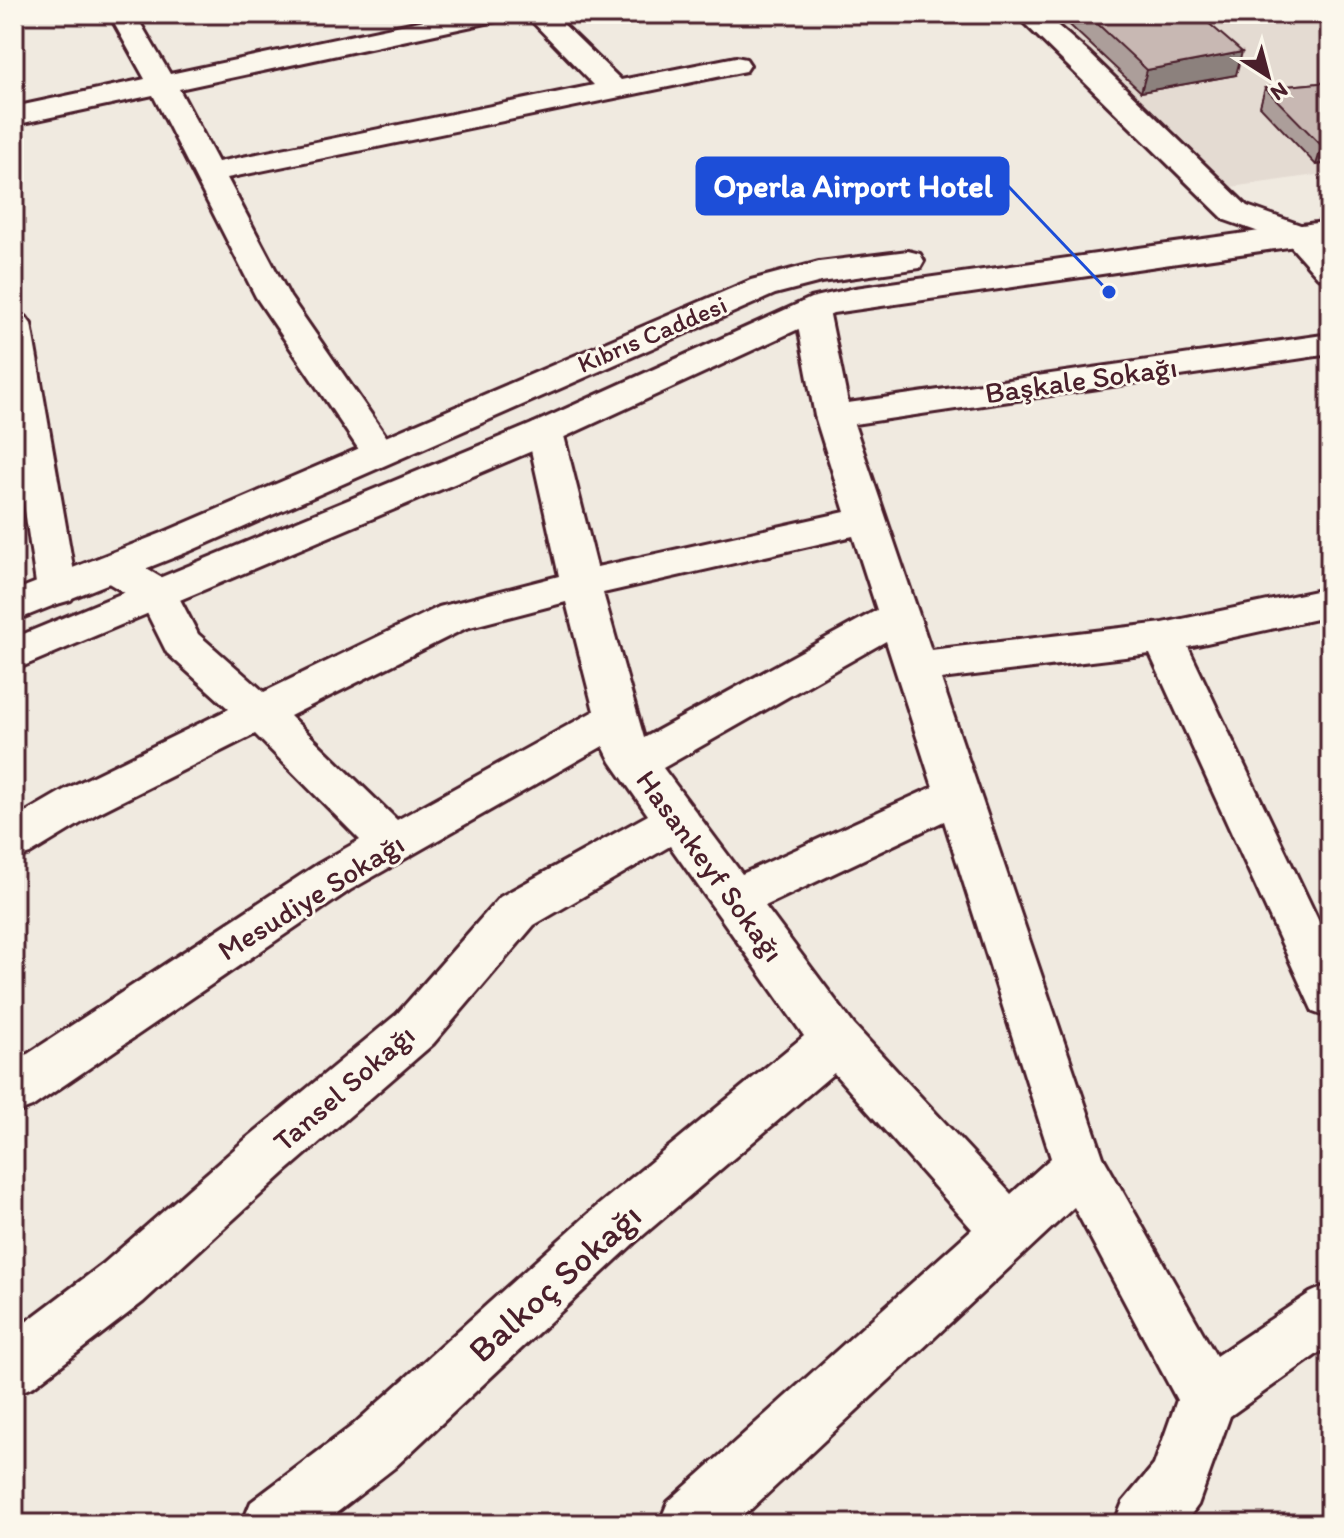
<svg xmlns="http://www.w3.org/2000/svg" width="1344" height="1538" font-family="Itim,sans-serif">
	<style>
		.built { fill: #e4dbd2 }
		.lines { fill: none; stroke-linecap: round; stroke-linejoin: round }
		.minor-casing { stroke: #4a1f2b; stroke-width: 6 }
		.secondary-casing { stroke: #4a1f2b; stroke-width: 6 }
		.minor { fill: #fbf7ec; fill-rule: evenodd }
		.secondary { fill: #fbf7ec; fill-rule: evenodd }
		.wall { fill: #ac9e9a; stroke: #4a1f2b; stroke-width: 2 }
		.shaded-wall { fill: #8c817d; stroke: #4a1f2b; stroke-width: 2 }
		.building { fill: #c8b8b3; stroke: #4a1f2b; stroke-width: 2 }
		.labels { text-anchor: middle; stroke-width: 6; stroke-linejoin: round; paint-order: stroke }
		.far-street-label { font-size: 26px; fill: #4a1f2b; stroke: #fbf7ec }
		.street-label { font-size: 30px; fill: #4a1f2b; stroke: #fbf7ec }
		.near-street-label { font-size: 36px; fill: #4a1f2b; stroke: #fbf7ec }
		.leader { fill: none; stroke: #1d4ed8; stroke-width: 3 }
		.callout-dot { fill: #1d4ed8; stroke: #fbf7ec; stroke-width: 3 }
		.callout { fill: #1d4ed8; stroke: #1d4ed8; stroke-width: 3 }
		.callout-label { font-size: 32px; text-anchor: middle; font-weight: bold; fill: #fff }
	</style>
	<rect width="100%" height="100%" fill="#f0eae0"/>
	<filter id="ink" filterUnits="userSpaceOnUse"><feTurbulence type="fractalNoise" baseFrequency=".0125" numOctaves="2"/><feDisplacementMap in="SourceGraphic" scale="16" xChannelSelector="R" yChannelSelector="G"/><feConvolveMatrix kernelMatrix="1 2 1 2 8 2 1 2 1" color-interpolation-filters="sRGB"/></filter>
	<g filter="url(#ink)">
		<path class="built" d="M1045 14H1330V173L1224 188Z"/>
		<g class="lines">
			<g class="minor-casing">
				<g id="minor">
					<path d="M109 14H135L170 74 453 14H504L501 20 491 22 179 89 218 162 594 85 525 14H553L621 80 736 57 746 59 750 65 746 71 736 73 227 178 290 297 397 452 392 460 379 464 366 460 256 297 153 95 14 125V107L145 79Z"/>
					<path d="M1015 14H1044L1088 52 1247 206 1309 228 1330 251V280L1318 277 1287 242 1225 220Z"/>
					<path d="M812 300 824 303 829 310 848 403 1330 334V354L854 424 931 650 1163 623 1330 588V616L1188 647 1330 945V1018L1313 1012 1150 654 941 679 1103 1157 1216 1356 1310 1293 1330 1284V1345L1230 1416 1198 1505 1184 1524H1114L1123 1502 1154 1465 1177 1400 1074 1207 735 1524H659L668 1502 972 1229 834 1073 634 1243 394 1468 322 1524H242L251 1502 352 1426 596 1207 804 1036 670 846 534 925 433 1044 284 1173 143 1302 34 1386 14 1395V1331L103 1264 246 1139 397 1014 500 897 648 815 611 762 603 746 350 890 32 1107 14 1114V1063L318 864 360 840 255 734 96 814 30 854 14 859V819L64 790 229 709 167 653 142 603 100 578 94 568 100 558 114 554 128 558 172 584 198 634 264 692 439 607 559 576 527 432 532 424 545 420 558 424 563 432 597 567 845 512 815 416 795 310 800 303ZM853 536 877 610 644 738 603 593ZM566 602 594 711 397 820 290 716 466 628ZM886 641 933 787 742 874 663 768ZM944 821 1051 1158 1011 1194 854 1025 765 906Z"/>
					<path d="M14 314 26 317 31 324 77 590 71 600 57 604 43 600 37 590 14 437Z"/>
				</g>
			</g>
			<g class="secondary-casing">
				<g id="secondary">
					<path d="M1330 221V241L833 313 558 440 14 670V638L532 424 811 298 855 288Z"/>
					<path d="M908 251 920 254 924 261 920 268 821 282 775 294 190 551 14 621V591L162 533 751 280 819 262Z"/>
				</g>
			</g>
			<use href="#minor" class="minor"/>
			<use href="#secondary" class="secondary"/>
		</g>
		<g class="wall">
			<path d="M1058 14H1198L1236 75 1141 92Z"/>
			<path d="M1330 82V163L1316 165 1260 106 1265 88Z"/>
		</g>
		<g class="shaded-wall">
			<path d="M1242 52 1236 75 1141 92 1147 70Z"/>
			<path d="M1330 145V163L1316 165 1322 146Z"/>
		</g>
		<g class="building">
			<path d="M1087 14H1198L1242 52 1147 70Z"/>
			<path d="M1330 82V145L1322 146 1265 88Z"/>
		</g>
	</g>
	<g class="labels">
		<g class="far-street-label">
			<text transform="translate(652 334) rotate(-23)" y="9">Kıbrıs Caddesi</text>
		</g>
		<g class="street-label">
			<text transform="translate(1081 380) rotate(-8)" y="10">Başkale Sokağı</text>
			<text transform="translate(710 866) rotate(54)" y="10">Hasankeyf Sokağı</text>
			<text transform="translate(311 897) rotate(-32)" y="10">Mesudiye Sokağı</text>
			<text transform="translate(344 1088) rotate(-41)" y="10">Tansel Sokağı</text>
		</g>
		<g class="near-street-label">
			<text transform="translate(554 1282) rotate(-42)" y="13">Balkoç Sokağı</text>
		</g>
	</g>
	<path class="leader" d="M1109 292L1008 186"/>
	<circle class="callout-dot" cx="1109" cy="292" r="8"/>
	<rect class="callout" x="697" y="158" width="311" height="56" rx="8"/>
	<g class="callout-label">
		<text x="853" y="197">Operla Airport Hotel</text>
	</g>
	<rect width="1344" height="1538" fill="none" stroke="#fbf7ec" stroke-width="48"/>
	<rect x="24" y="24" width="1296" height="1490" fill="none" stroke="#4a1f2b" stroke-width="3" filter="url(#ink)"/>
	<g transform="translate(1268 76) rotate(144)" stroke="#fbf7ec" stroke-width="6" paint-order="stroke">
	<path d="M0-6L14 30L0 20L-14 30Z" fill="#4a1f2b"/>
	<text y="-12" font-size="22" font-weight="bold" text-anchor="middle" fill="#4a1f2b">N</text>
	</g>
</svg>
